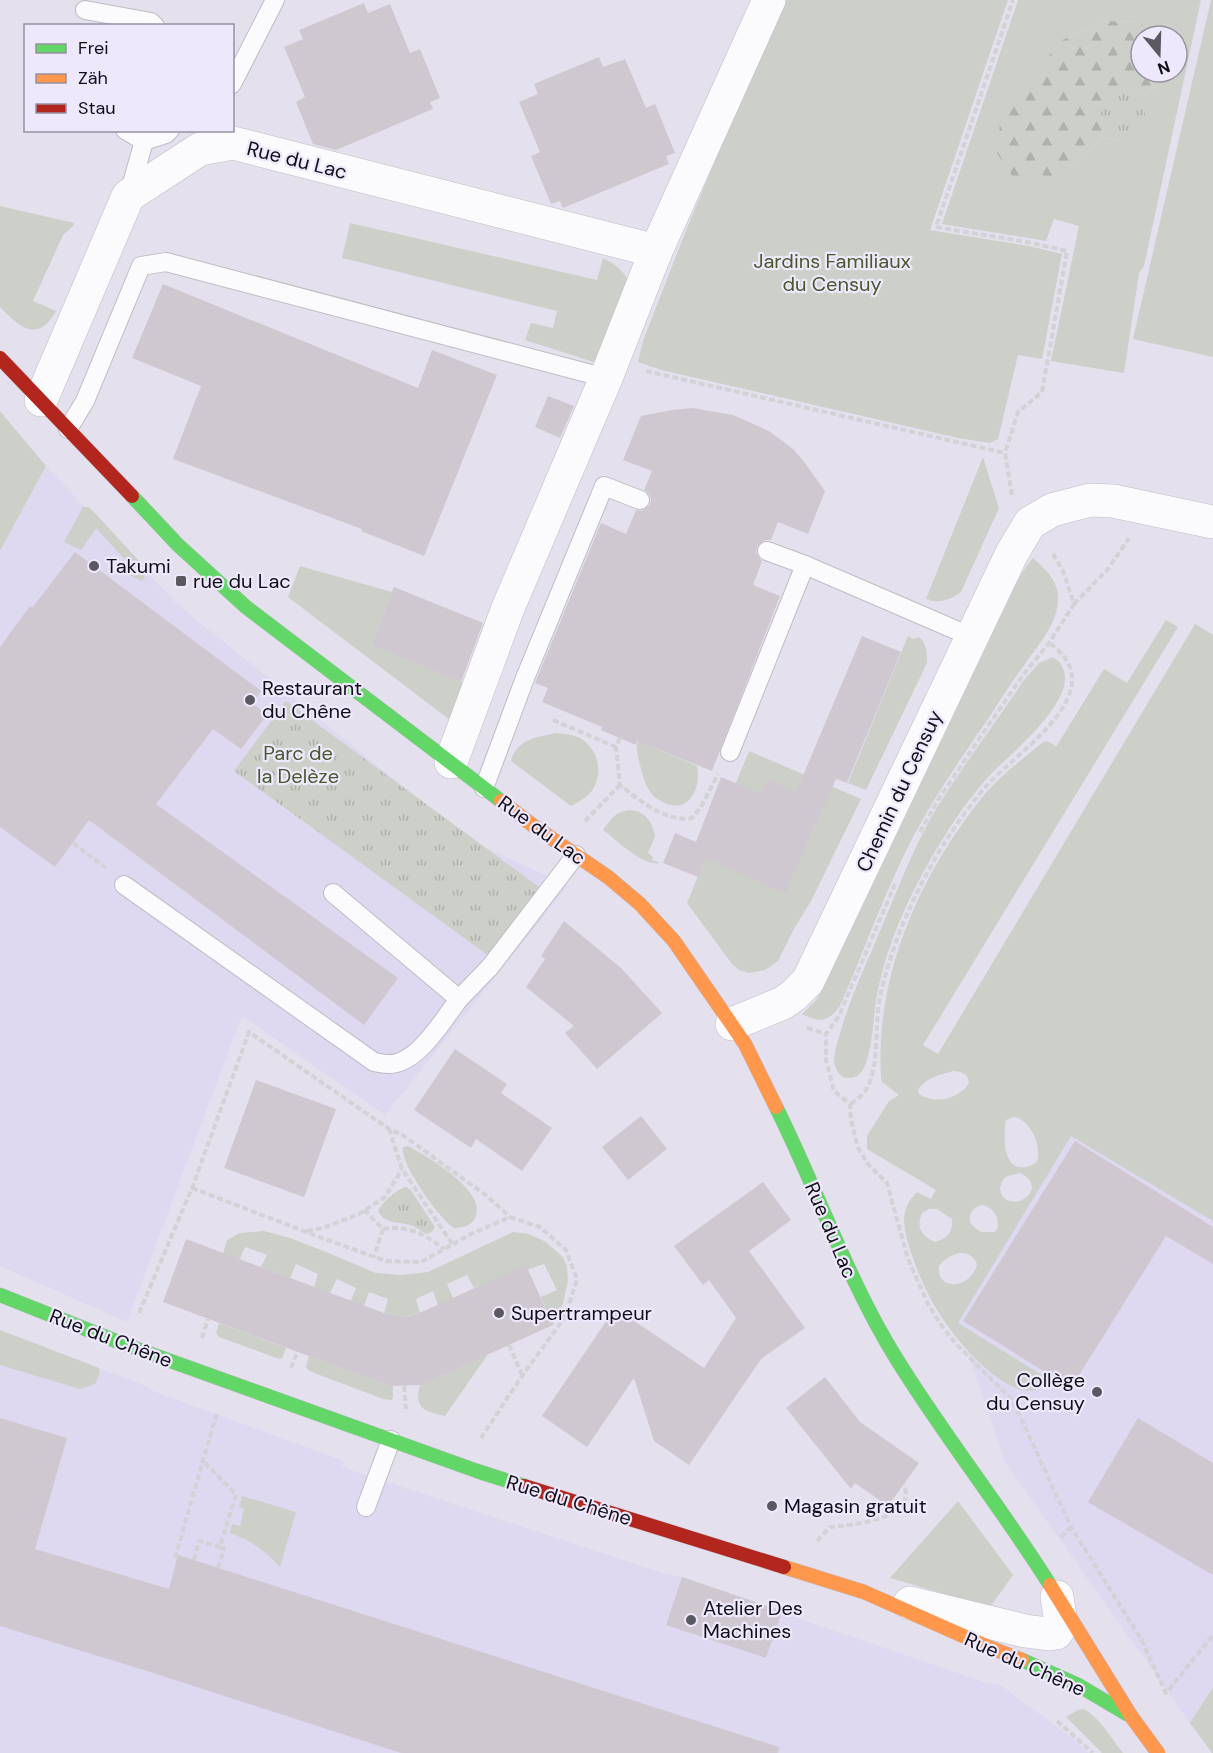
<svg xmlns="http://www.w3.org/2000/svg" width="1213" height="1753" font-family="'DM Sans',sans-serif">
	<style>
		.built { fill: #ded8f0 }
		.green { fill: #ccd0c9; fill-rule: evenodd }
		.forest { fill: url(#forest-firs) }
		.park { fill: url(#park-tufts) }
		.building { fill: #d0c8d0 }
		.lines { fill: none; stroke-linecap: round; stroke-linejoin: round }
		.lane-casing { stroke: #bfbcc6; stroke-width: 20 }
		.street-casing { stroke: #bfbcc6; stroke-width: 34 }
		.fast-casing { stroke: #bfbcc6; stroke-width: 15 }
		.slow-casing { stroke: #bfbcc6; stroke-width: 15 }
		.jam-casing { stroke: #bfbcc6; stroke-width: 15 }
		.path { stroke: #d3d2d6; stroke-width: 4; stroke-dasharray: 6 3; stroke-linecap: butt }
		.lane { stroke: #fbfafc; stroke-width: 18 }
		.street { stroke: #fbfafc; stroke-width: 33 }
		.fast { stroke: #63d668; stroke-width: 14 }
		.slow { stroke: #ff974d; stroke-width: 14 }
		.jam { stroke: #b3261e; stroke-width: 14 }
		.poi-dot { fill: #5b5862; stroke: #eee8fd; stroke-width: 2 }
		.labels { text-anchor: middle; stroke-width: 4.5; stroke-linejoin: round; paint-order: stroke }
		.street-label { font-size: 20px; fill: #110e17; stroke: #eee8fd }
		.park-label { font-size: 20px; fill: #48582b; stroke: #eee8fd }
		.poi-label { font-size: 20px; fill: #110e17; stroke: #eee8fd; text-anchor: start }
	</style>
	<defs>
		<pattern id="forest-firs" width="22" height="20" patternUnits="userSpaceOnUse" patternTransform="scale(1.5)"><rect width="22" height="20" fill="#ccd0c9"/><path d="M5 1l3.5 6h-7zM16 11l3.5 6h-7z" fill="#aeb1ac"/></pattern>
		<pattern id="park-tufts" width="24" height="20" patternUnits="userSpaceOnUse" patternTransform="scale(1.5)"><rect width="24" height="20" fill="#ccd0c9"/><path d="M3 7l-1-3M5 7V3M7 7l1-3M15 17l-1-3M17 17v-4M19 17l1-3" fill="none" stroke="#aeb1ac"/></pattern>
	</defs>
	<rect width="100%" height="100%" fill="#e4e0ee"/>
	<g class="built">
		<path d="M46 466 178 605 469 840 568 886 385 1115 242 1016 127 1322 0 1266V551Z"/>
		<path d="M1071 1135 1213 1221V1687L1190 1723 1005 1462 958 1323Z"/>
		<path d="M0 1330 151 1388 153 1391 344 1461 342 1467 662 1573 682 1577 782 1611V1613L984 1682 1000 1685 1075 1740 1089 1753H0Z"/>
	</g>
	<g class="green">
		<path d="M782 0H1008L930 230 1029 246 1062 254 1042 359 1018 355 998 439 990 443 958 438 661 370 638 362 643 341 687 228Z"/>
		<path d="M1018 0H1201L1144 266 1139 273 1124 373 1051 361 1079 226 1054 219 1046 241 942 224ZM1106 21 1139 22 1151 36H1177V72H1160L1159 83 1145 95V119L1120 140 1103 138 1074 163 1062 40Z"/>
		<path d="M1211 0H1213V357L1133 339Z"/>
		<path d="M0 206 74 223 73 226 63 235 33 301 56 311C38 344 19 327 0 307Z"/>
		<path d="M350 223 597 280 603 258C617 265 625 272 631 286L603 365 525 340 531 323 553 328 557 311 342 258Z"/>
		<path d="M0 411 46 466 0 551Z"/>
		<path d="M983 457 999 508 961 592C950 600 939 604 926 599Z"/>
		<path d="M83 507H88L93 511 141 563 137 568 145 577 142 581 127 574 132 567 96 528 81 550 64 542Z"/>
		<path d="M1033 558C1045 569 1059 581 1058 599 1058 625 1036 647 1023 667 1011 683 1001 699 990 716 963 755 937 793 914 835 885 890 865 949 840 1006 829 1022 819 1023 802 1014L816 1000 823 989 1019 578 1027 565Z"/>
		<path d="M300 566 392 592 371 645 467 684 450 720 288 597Z"/>
		<path d="M1166 620 1178 627 923 1045 938 1054 1195 624 1213 635V1221L1071 1136 958 1323 1050 1380C1019 1420 952 1336 937 1310 924 1289 905 1245 904 1220 904 1209 909 1200 917 1192L931 1199 936 1190 867 1149V1136L889 1101 899 1095 882 1082 881 1077C875 978 917 882 976 805 994 780 1020 761 1043 742 1050 741 1052 743 1056 747L1104 669 1127 683ZM954 1071 961 1072 967 1076 969 1083C959 1099 935 1105 919 1094L918 1090C925 1078 941 1074 954 1071ZM1014 1117C1031 1120 1042 1146 1037 1162 1005 1182 1002 1143 1006 1120ZM1020 1173C1051 1188 1013 1214 1002 1195 998 1189 1001 1183 1005 1177ZM983 1205C994 1209 998 1215 998 1227L995 1232H981C978 1230 975 1228 972 1225 966 1216 973 1206 983 1205ZM929 1209H937L952 1219C953 1233 948 1238 935 1242 921 1235 916 1228 922 1213ZM959 1253C968 1253 973 1255 977 1264 972 1289 936 1292 939 1266 944 1259 950 1256 959 1253Z"/>
		<path d="M908 636 913 639 919 637C927 644 927 653 927 663L866 790 848 783Z"/>
		<path d="M1053 657C1096 686 1012 752 992 773 976 790 962 809 949 829 917 879 888 936 877 995 873 1013 873 1067 857 1076 853 1078 848 1079 843 1077 838 1074 835 1068 834 1061 834 1052 838 1042 840 1033 850 998 866 965 880 931 898 889 914 845 938 806 965 763 996 722 1024 680L1039 663Z"/>
		<path d="M556 733C564 734 572 734 580 738 599 749 604 775 591 792 586 798 578 802 571 806L511 761C517 739 537 737 556 733Z"/>
		<path d="M638 741 697 766C701 785 692 812 667 804 660 801 653 797 649 790 645 784 643 776 641 769 639 760 635 750 638 741Z"/>
		<path d="M749 751 861 799 811 901 794 929 778 961 765 970 749 973 739 970 732 964 687 903Z"/>
		<path d="M629 810C644 810 653 822 655 836L648 853 653 857 652 860 660 863C643 867 617 840 603 830 611 819 615 812 629 810Z"/>
		<path d="M408 1146C428 1157 489 1192 475 1218 470 1227 463 1227 454 1228 450 1225 446 1222 443 1218 432 1207 400 1162 403 1147Z"/>
		<path d="M264 1231 290 1238 326 1252 376 1273 402 1275 428 1272 513 1232 529 1234 544 1241 555 1250 563 1257 567 1267 568 1281 563 1303 553 1325 541 1297 557 1290 544 1264 474 1288 467 1275 447 1284 453 1298 438 1305 433 1291 416 1299 420 1313 404 1317 384 1313 388 1299 369 1292 364 1306 351 1301 356 1288 337 1279 330 1293 314 1287 318 1274 296 1264 290 1278 261 1267 267 1255 245 1247 240 1259 223 1254 227 1240 240 1233Z"/>
		<path d="M219 1323 286 1348 282 1358 279 1359 219 1337 216 1333Z"/>
		<path d="M0 1330 99 1368V1376L95 1384 80 1389 0 1365Z"/>
		<path d="M488 1354 445 1416C425 1412 413 1408 420 1385Z"/>
		<path d="M309 1356 390 1386H393V1397L392 1400 383 1399 309 1371 306 1367Z"/>
		<path d="M242 1496 296 1512 280 1567C266 1551 250 1540 230 1533L232 1524 240 1526 244 1509 239 1507Z"/>
		<path d="M958 1501 1013 1575 990 1607 890 1578Z"/>
		<path d="M1213 1687V1753H1212L1190 1723Z"/>
		<path d="M1084 1709C1101 1719 1111 1738 1123 1753H1102L1066 1717 1078 1710Z"/>
	</g>
	<path class="forest" d="M1106 21 1140 22 1151 36H1141V72H1160L1159 83 1145 95 1130 90 1101 112 1103 138 1074 163 1040 184 1014 179 997 153 1001 113 1062 40Z"/>
	<g class="park">
		<path d="M1130 90 1145 95V119L1140 138 1120 140 1103 138 1101 112 1108 96Z"/>
		<path d="M286 701 539 887 489 956 234 771Z"/>
		<path d="M406 1187 411 1190 435 1227 432 1232 426 1234C422 1231 417 1228 413 1226 400 1221 385 1225 378 1211 381 1203 398 1188 406 1187Z"/>
	</g>
	<g class="building">
		<path d="M364 3 368 13 390 4 410 53 420 49 440 98 430 102 433 109 336 150 313 144 296 102 305 97 284 47 303 39 299 30Z"/>
		<path d="M599 57 603 67 625 59 646 108 655 104 675 153 666 156 669 164 563 208 560 201 551 204 531 156 540 152 519 102 538 94 534 84Z"/>
		<path d="M163 284 418 388 432 350 497 375 424 556 361 531 362 529 173 459 201 386 132 358Z"/>
		<path d="M548 396 574 406 560 438 535 427Z"/>
		<path d="M692 408 733 415 769 431 793 449 805 463 825 491 808 534 778 522 771 540H765L757 547 756 553 762 561 753 585 780 596 712 771 637 741 636 745 601 730 602 727 542 702 548 688 535 683 601 523 626 534 636 510 642 511 650 505 651 498 648 493 644 490 652 471 623 460 641 416 672 410Z"/>
		<path d="M75 552 261 691 252 703 267 715 241 749 213 729 156 804 398 978 364 1025 89 820 55 867 0 827V647L30 606 32 608Z"/>
		<path d="M394 587 483 623 461 682 371 645Z"/>
		<path d="M862 636 901 652 847 783 836 779 785 893 706 858 698 877 663 863 675 833 696 842 721 777 762 794 768 780 796 792Z"/>
		<path d="M564 921 621 968 662 1013 597 1069 565 1033 574 1026 526 987 545 959 541 956Z"/>
		<path d="M455 1049 507 1084 501 1093 552 1128 522 1171 476 1139 471 1148 414 1110Z"/>
		<path d="M256 1080 336 1109 304 1197 224 1168Z"/>
		<path d="M641 1116 667 1149 628 1180 602 1147Z"/>
		<path d="M1075 1141 1213 1227V1264L1166 1236 1071 1388 963 1321Z"/>
		<path d="M763 1182 791 1220 749 1251 805 1328 761 1359 689 1465 654 1441 634 1378 587 1447 542 1416 615 1308 704 1368 736 1318 709 1280 703 1285 674 1246Z"/>
		<path d="M186 1239 384 1313 405 1317 417 1314 526 1265 553 1325 420 1385 390 1386 163 1302Z"/>
		<path d="M825 1377 860 1422 919 1463 888 1506 855 1483 851 1489 786 1408Z"/>
		<path d="M0 1418 67 1438 35 1549 169 1589 178 1555 779 1747 778 1753H401L144 1670 0 1626Z"/>
		<path d="M1138 1418 1213 1463V1575L1088 1502Z"/>
		<path d="M682 1577 782 1611 766 1658 666 1625Z"/>
	</g>
	<g class="lines">
		<g class="lane-casing">
			<g id="lane">
				<path d="M85 10 151 22 155 26"/>
				<path d="M232 84 275 0"/>
				<path d="M125 130 144 141 129 194"/>
				<path d="M144 141 166 134 170 130"/>
				<path d="M68 429 85 401 141 266 166 262 606 378"/>
				<path d="M767 551 805 565"/>
				<path d="M730 752 805 565 972 637"/>
				<path d="M484 788 525 678 604 486 640 500"/>
				<path d="M124 885 374 1062C379 1063 384 1064 388 1064 417 1065 443 1020 459 999"/>
				<path d="M333 893 459 999 490 967 576 855"/>
				<path d="M366 1507 391 1440"/>
			</g>
		</g>
		<g class="street-casing">
			<g id="street">
				<path d="M41 400 128 196 200 149 233 143 656 251"/>
				<path d="M451 762 508 608 606 378 656 251 769 0"/>
				<path d="M732 1024 783 1003 793 996 808 981 1012 553 1030 523 1052 510 1090 500 1113 501 1213 522"/>
				<path d="M910 1603 1025 1631 1049 1634 1056 1633 1059 1629 1061 1623 1057 1597"/>
			</g>
		</g>
		<g class="fast-casing">
			<g id="fast">
				<path d="M132 496 178 545 246 607 501 801"/>
				<path d="M776 1107C818 1191 847 1279 896 1358 944 1436 1001 1507 1050 1585"/>
				<path d="M0 1295 126 1345 477 1471 524 1486"/>
				<path d="M1022 1660 1078 1685 1127 1714"/>
			</g>
		</g>
		<g class="slow-casing">
			<g id="slow">
				<path d="M501 801 535 827 608 877 640 904 674 941 745 1044 776 1107"/>
				<path d="M784 1567 864 1592 986 1646 1022 1660"/>
				<path d="M1050 1585 1131 1716 1158 1753"/>
			</g>
		</g>
		<g class="jam-casing">
			<g id="jam">
				<path d="M0 358 132 496"/>
				<path d="M524 1486 784 1567"/>
			</g>
		</g>
		<g class="path">
			<path d="M646 371 1005 453"/>
			<path d="M1012 495 1005 453 1018 412 1042 392 1067 251 1027 242 936 227 1013 0"/>
			<path d="M1074 604 1108 569 1129 538"/>
			<path d="M553 720 616 747"/>
			<path d="M620 738 616 747 620 785C641 801 664 822 692 818L701 807 718 774"/>
			<path d="M585 821 620 785"/>
			<path d="M920 832 938 800 979 739 1023 675 1049 643 1074 604 1063 571 1052 552"/>
			<path d="M73 843 106 868"/>
			<path d="M895 884 839 1016 826 1034V1060L834 1091 850 1104 851 1120 858 1148 868 1164 887 1183 908 1259 928 1304 941 1325 956 1344 1013 1401 1071 1527 1141 1639 1166 1693 1213 1635"/>
			<path d="M807 1028 826 1034"/>
			<path d="M851 1104C856 1099 864 1095 867 1088 879 1066 875 1028 879 1003 881 990 885 976 889 963 902 920 923 877 947 839 960 819 975 798 991 781 1022 749 1115 688 1049 643"/>
			<path d="M389 1129 402 1169 453 1245"/>
			<path d="M192 1188 322 1238 386 1261 421 1262 471 1234 510 1217 540 1227 566 1250 577 1279 565 1317 522 1376 481 1438"/>
			<path d="M364 1210 383 1229 374 1257"/>
			<path d="M383 1229C409 1225 424 1234 444 1249"/>
			<path d="M307 1231 323 1228 359 1214 385 1197 402 1169"/>
			<path d="M139 1313 192 1188 249 1032 389 1129 404 1136 487 1196 510 1217"/>
			<path d="M202 1338 208 1319"/>
			<path d="M509 1345 522 1375"/>
			<path d="M291 1368 297 1352"/>
			<path d="M404 1386 406 1409"/>
			<path d="M1061 1537 1071 1527"/>
			<path d="M817 1541 830 1527C851 1525 921 1519 903 1484"/>
			<path d="M175 1558 217 1412"/>
			<path d="M194 1560 199 1541 220 1547 236 1494 203 1461"/>
			<path d="M218 1568 224 1549 220 1547"/>
			<path d="M1057 1721 1093 1753"/>
		</g>
		<use href="#lane" class="lane"/>
		<use href="#street" class="street"/>
		<use href="#fast" class="fast"/>
		<use href="#slow" class="slow"/>
		<use href="#jam" class="jam"/>
	</g>
	<g class="poi-dot">
		<circle cx="94" cy="566" r="6"/>
		<rect x="175" y="575" width="12" height="12" rx="3"/>
		<circle cx="250" cy="700" r="6"/>
		<circle cx="499" cy="1313" r="6"/>
		<circle cx="1097" cy="1392" r="6"/>
		<circle cx="772" cy="1506" r="6"/>
		<circle cx="691" cy="1620" r="6"/>
	</g>
	<g class="labels">
		<g class="street-label">
			<text transform="translate(297 160) rotate(14)" y="7">Rue du Lac</text>
			<text transform="translate(899 791) rotate(-65)" y="7">Chemin du Censuy</text>
			<text transform="translate(542 830) rotate(36)" y="7">Rue du Lac</text>
			<text transform="translate(831 1230) rotate(67)" y="7">Rue du Lac</text>
			<text transform="translate(111 1338) rotate(21)" y="7">Rue du Chêne</text>
			<text transform="translate(569 1500) rotate(17)" y="7">Rue du Chêne</text>
			<text transform="translate(1025 1664) rotate(24)" y="7">Rue du Chêne</text>
		</g>
		<g class="park-label">
			<text x="832" y="268">Jardins Familiaux<tspan x="832" dy="23">du Censuy</tspan></text>
			<text x="298" y="760">Parc de<tspan x="298" dy="23">la Delèze</tspan></text>
		</g>
		<g class="poi-label">
			<text x="106" y="573">Takumi</text>
			<text x="193" y="588">rue du Lac</text>
			<text x="262" y="695">Restaurant<tspan x="262" dy="23">du Chêne</tspan></text>
			<text x="511" y="1320">Supertrampeur</text>
			<text x="1085" y="1387" text-anchor="end">Collège<tspan x="1085" dy="23">du Censuy</tspan></text>
			<text x="784" y="1513">Magasin gratuit</text>
			<text x="703" y="1615">Atelier Des<tspan x="703" dy="23">Machines</tspan></text>
		</g>
	</g>
	<rect x="24" y="24" width="210" height="108" fill="#eee8fd" stroke="#9691a1" stroke-width="1.5"/>
	<rect x="36" y="44" width="30" height="9" fill="#63d668" stroke="#9691a1" stroke-width="1.5"/>
	<text x="78" y="54" font-size="18" fill="#110e17">Frei</text>
	<rect x="36" y="74" width="30" height="9" fill="#ff974d" stroke="#9691a1" stroke-width="1.5"/>
	<text x="78" y="84" font-size="18" fill="#110e17">Zäh</text>
	<rect x="36" y="104" width="30" height="9" fill="#b3261e" stroke="#9691a1" stroke-width="1.5"/>
	<text x="78" y="114" font-size="18" fill="#110e17">Stau</text>
	<g transform="translate(1159 54) rotate(161)"><circle r="28" fill="#eee8fd" stroke="#9691a1" stroke-width="1.5"/>
	<path d="M0-4.5L10 22L0 15L-10 22Z" fill="#5b5862"/>
	<text y="-9" font-size="16" font-weight="bold" text-anchor="middle" fill="#110e17">N</text>
	</g>
</svg>
